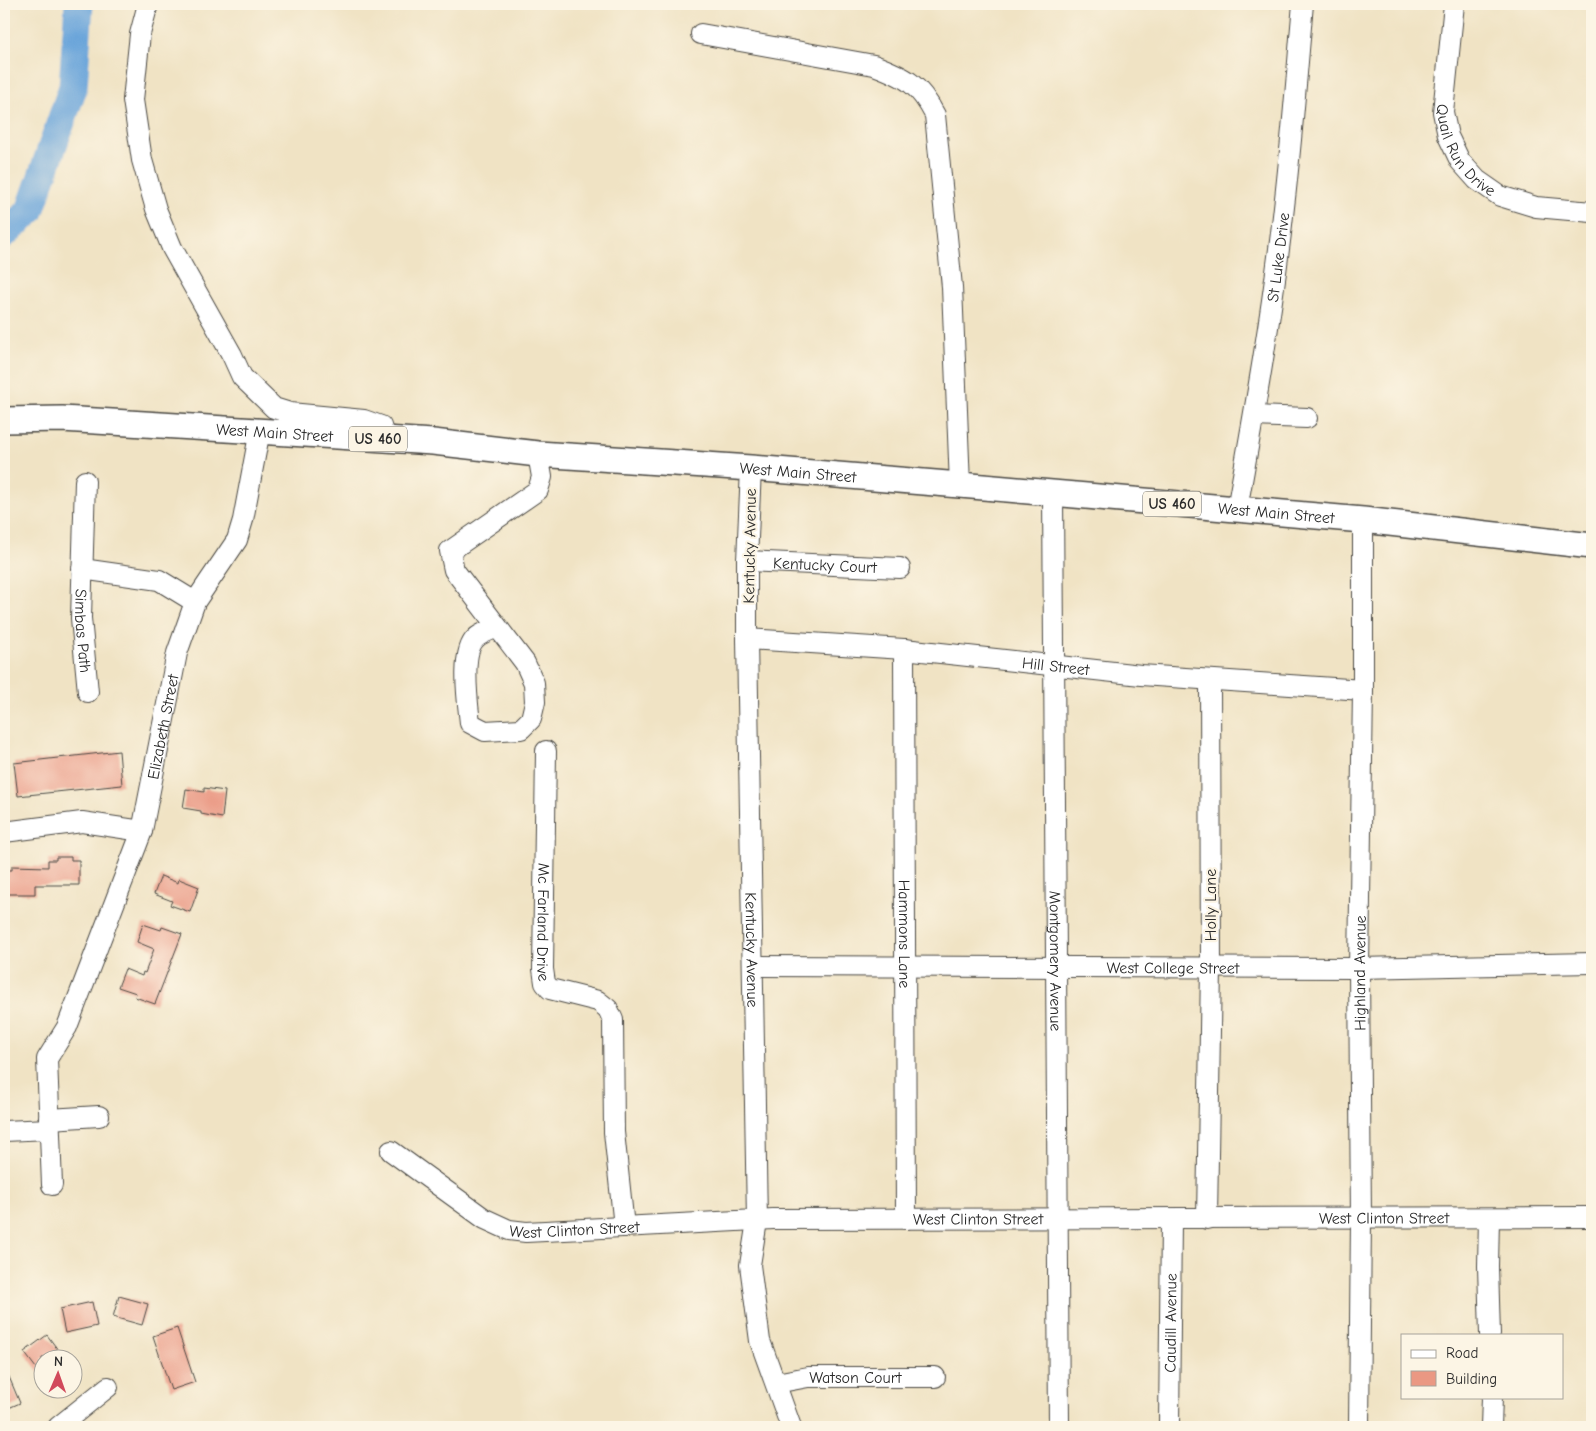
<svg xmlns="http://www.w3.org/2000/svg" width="1596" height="1431" font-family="'Comic Neue',sans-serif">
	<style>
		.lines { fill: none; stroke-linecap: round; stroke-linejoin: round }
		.river { stroke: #69a4da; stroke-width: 29 }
		.building { fill: #ea9883 }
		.minor-casing { stroke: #494742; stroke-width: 22 }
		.major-casing { stroke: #494742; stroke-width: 28 }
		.minor { stroke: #fff; stroke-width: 20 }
		.major { stroke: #fff; stroke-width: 25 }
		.labels { text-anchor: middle; stroke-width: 4.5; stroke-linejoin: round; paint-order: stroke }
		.shield { fill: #fcf5e5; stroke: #6a6863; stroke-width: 1 }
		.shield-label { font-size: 15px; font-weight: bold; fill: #2b2b2b }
		.street-label { font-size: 16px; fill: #2b2b2b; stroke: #fcf5e5 }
	</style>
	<rect width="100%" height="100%" fill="#fcf5e5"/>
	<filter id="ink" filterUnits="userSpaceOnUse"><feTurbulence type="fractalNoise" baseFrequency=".02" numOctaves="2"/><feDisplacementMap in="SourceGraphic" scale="10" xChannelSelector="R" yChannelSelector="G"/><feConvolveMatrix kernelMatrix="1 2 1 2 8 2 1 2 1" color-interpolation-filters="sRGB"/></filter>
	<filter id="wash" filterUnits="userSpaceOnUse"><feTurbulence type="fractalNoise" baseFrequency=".0096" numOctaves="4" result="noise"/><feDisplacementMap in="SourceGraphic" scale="20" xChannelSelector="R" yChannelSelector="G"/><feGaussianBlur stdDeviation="1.12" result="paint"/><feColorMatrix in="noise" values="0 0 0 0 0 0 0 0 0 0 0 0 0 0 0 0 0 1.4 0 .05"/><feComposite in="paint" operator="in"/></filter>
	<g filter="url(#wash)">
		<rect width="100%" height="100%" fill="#f0e3c4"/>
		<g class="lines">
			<path class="river" d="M4 234 30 211 73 87 79 4"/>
		</g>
		<g id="blocks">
			<g class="building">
				<path d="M119 751 122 785 18 796 14 763Z"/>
				<path d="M204 788 225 791 222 818 201 814V811L183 808 186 789 204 792Z"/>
				<path d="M56 857H71V860H79V885H35V894H5V870H12V866L48 867V860H56Z"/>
				<path d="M161 876 178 883 179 879 199 887 190 912 170 905 172 901 154 894Z"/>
				<path d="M143 924 161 930 162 927 182 934 155 1004 135 997 136 993 118 987 125 969 142 976 143 972 145 973 154 949 137 942Z"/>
				<path d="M119 1296 148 1304 142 1325 113 1317Z"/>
				<path d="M92 1302 97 1326 65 1333 60 1309Z"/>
				<path d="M177 1328 195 1382 171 1390 153 1336Z"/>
				<path d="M47 1335 64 1358H42V1376L24 1352Z"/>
				<path d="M4 1365 20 1403 4 1410Z"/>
			</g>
		</g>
	</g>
	<g filter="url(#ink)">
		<use href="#blocks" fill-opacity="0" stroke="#494742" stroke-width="1"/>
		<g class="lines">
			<g class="minor-casing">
				<g id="minor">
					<path d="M148 4 140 34 133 100 142 160 156 209 172 248 232 355 242 377 274 408 290 413 364 420 381 426 385 439"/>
					<path id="s1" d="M1454 4 1443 112 1448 136 1460 161 1477 180 1500 196 1536 207 1592 212"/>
					<path d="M701 34 874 65C906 77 919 84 935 115L952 287 960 485"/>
					<path d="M1254 416 1307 418"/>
					<path id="s2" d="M751 468 747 561V639L757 1221 750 1265 760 1341 791 1427"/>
					<path id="s3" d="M85 481 81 618 88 692"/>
					<path id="s4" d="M1053 493 1059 1427"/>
					<path id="s5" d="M1237 509C1255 409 1273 308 1284 207 1292 139 1297 71 1303 4"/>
					<path id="s6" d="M747 561 900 568"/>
					<path d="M82 569 159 580 195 602"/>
					<path d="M497 627C491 630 481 633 476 638 460 652 468 703 470 723L485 731 521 729 531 719 535 702 534 683 525 663 454 570 450 551 538 490 542 477 538 454"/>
					<path id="s7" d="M747 639 904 649 1141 675 1363 690"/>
					<path id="s8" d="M904 649 906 1219"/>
					<path id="s9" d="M546 751 543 969 545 983 550 989 598 1001 608 1009 613 1020 614 1132 624 1227"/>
					<path d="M4 832 82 822 142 831"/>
					<path id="s10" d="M753 966 1359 968 1592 963"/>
					<path d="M49 1119 99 1116"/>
					<path d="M4 1131 49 1129"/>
					<path id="s11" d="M391 1151 485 1219 509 1230 526 1232 773 1219 1592 1217"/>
					<path id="s12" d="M52 1185 47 1059 67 1027 142 831 177 653 195 602 237 540 243 520 260 430"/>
					<path d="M1489 1218 1488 1266 1490 1335"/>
					<path d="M1207 1219 1211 967 1210 680"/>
					<path id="s13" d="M776 1383 808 1377H935"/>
					<path d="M58 1427 108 1387"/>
					<path id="s14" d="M1169 1427 1171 1220"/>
					<path id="s15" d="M1359 1427 1361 1219 1359 968 1363 690V520"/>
					<path d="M1491 1427 1492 1397"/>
				</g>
			</g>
			<g class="major-casing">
				<g id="major">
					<path id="s16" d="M4 420 62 419 112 422 433 442 538 454 751 468 960 485 1363 520 1592 546"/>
				</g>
			</g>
			<use href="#minor" class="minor"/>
			<use href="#major" class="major"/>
		</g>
	</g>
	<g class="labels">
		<g class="shield">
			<rect x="349" y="426.5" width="58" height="25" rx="4"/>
			<rect x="1143" y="491.5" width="58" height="25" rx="4"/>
		</g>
		<g class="shield-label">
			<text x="378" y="444">US 460</text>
			<text x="1172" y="509">US 460</text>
		</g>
		<g class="street-label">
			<text dy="6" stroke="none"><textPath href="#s1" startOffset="154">Quail Run Drive</textPath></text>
			<text dy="6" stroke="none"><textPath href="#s5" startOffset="255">St Luke Drive</textPath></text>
			<text dy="6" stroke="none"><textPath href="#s16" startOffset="271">West Main Street</textPath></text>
			<text dy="6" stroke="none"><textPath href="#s16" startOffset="796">West Main Street</textPath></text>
			<text dy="6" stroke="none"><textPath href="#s16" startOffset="1276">West Main Street</textPath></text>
			<text transform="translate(749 546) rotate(-89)" y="6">Kentucky Avenue</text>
			<text dy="6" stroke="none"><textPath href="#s6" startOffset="78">Kentucky Court</textPath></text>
			<text dy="6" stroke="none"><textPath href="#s3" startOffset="150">Simbas Path</textPath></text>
			<text dy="6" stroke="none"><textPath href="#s7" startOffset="310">Hill Street</textPath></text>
			<text dy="6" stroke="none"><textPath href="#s12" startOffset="480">Elizabeth Street</textPath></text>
			<text transform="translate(1210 905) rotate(-90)" y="6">Holly Lane</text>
			<text dy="6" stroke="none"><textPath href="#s9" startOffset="171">Mc Farland Drive</textPath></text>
			<text dy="6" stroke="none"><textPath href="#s8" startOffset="285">Hammons Lane</textPath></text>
			<text dy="6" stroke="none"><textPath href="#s2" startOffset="482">Kentucky Avenue</textPath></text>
			<text dy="6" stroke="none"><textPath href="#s4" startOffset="468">Montgomery Avenue</textPath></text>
			<text dy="6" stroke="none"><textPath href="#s10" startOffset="420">West College Street</textPath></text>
			<text dy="6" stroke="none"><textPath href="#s15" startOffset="454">Highland Avenue</textPath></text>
			<text dy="6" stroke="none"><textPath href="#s11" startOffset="1018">West Clinton Street</textPath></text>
			<text dy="6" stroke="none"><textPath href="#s11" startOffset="612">West Clinton Street</textPath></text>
			<text dy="6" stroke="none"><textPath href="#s11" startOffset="208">West Clinton Street</textPath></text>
			<text dy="6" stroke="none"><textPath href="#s14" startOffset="104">Caudill Avenue</textPath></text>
			<text dy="6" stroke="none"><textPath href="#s13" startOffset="80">Watson Court</textPath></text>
		</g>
	</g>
	<rect width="1596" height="1431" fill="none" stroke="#fcf5e5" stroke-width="20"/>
	<rect x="1401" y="1334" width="162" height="65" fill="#fcf5e5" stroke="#a8a49b"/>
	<rect x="1411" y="1350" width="25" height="8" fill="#ffffff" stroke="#a8a49b"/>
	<text x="1446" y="1358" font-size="15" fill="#2b2b2b">Road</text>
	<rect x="1411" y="1371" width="25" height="15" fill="#ea9883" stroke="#a8a49b"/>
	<text x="1446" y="1384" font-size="15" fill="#2b2b2b">Building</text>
	<g transform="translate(58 1374) rotate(2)"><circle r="24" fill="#fcf5e5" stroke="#a8a49b"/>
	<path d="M0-4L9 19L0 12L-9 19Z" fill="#d1495b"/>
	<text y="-8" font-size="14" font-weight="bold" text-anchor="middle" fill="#2b2b2b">N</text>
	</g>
</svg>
